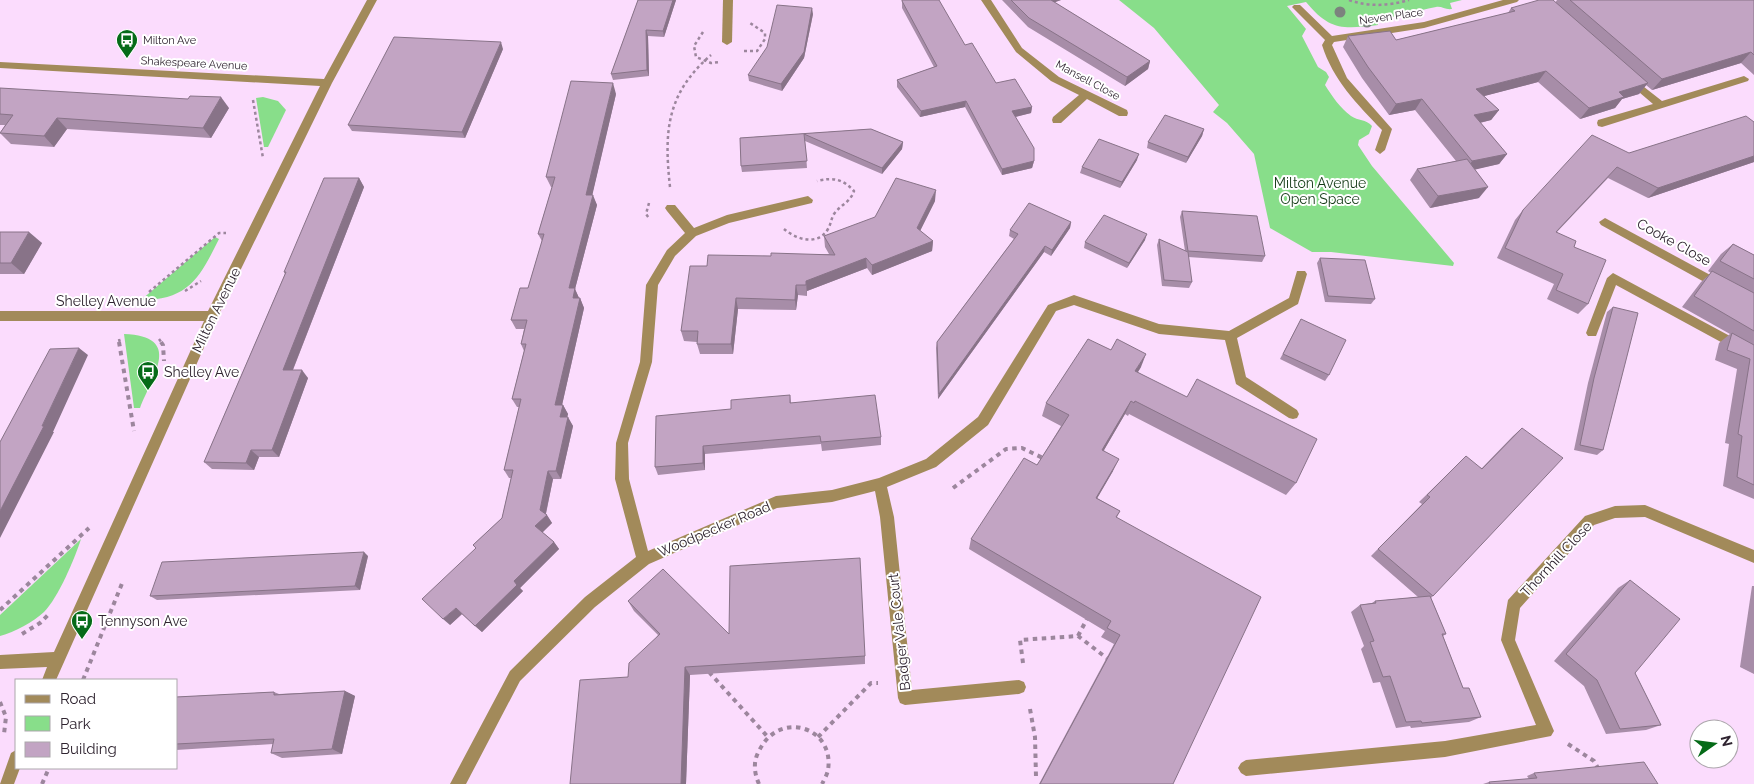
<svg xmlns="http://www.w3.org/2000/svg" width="1754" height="784" font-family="Raleway,sans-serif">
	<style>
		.green { fill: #88de8a }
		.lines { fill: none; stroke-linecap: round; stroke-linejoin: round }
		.path-far1 { stroke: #9c869d; stroke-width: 2.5; stroke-dasharray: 3 3; stroke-linecap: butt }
		.path { stroke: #9c869d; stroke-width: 4; stroke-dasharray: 4.5 4.5; stroke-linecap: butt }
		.minor { fill: #a28a5a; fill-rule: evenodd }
		.tree { fill: #7c837e }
		.wall { fill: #a78da8 }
		.shaded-wall { fill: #887388 }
		.building { fill: #c2a4c3; stroke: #887388 }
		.labels { text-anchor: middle; stroke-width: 4; stroke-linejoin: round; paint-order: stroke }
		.far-street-label { font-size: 11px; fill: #2f2430; stroke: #fff }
		.far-poi-label { font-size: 11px; fill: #2f2430; stroke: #fff; text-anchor: start }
		.park-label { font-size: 14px; fill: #143a16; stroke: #fff }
		.street-label { font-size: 14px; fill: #2f2430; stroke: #fff }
		.poi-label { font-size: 14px; fill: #2f2430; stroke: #fff; text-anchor: start }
	</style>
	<rect width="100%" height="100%" fill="#fbdcfd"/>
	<g class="green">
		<path d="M1119 0H1462L1450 3 1452 9C1445 10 1442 6 1436 7 1416 11 1397 17 1377 20L1378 25C1343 29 1330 31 1306 2L1287 6 1306 29 1302 36 1318 67 1326 72 1329 77 1325 85C1332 96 1340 108 1351 116 1358 121 1366 119 1372 126L1369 134 1359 140 1358 145 1372 166 1454 263 1453 266 1331 252H1312L1270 228 1254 154 1227 123 1213 112 1219 105 1154 28Z"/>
		<path d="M263 97 278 101 286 110 268 147H264L256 98Z"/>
		<path d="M215 237 219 239C200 277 189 300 141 300Z"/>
		<path d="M124 334C183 336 153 375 140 408H134Z"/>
		<path d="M81 539C75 558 58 598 44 612 33 622 15 632 0 636V615Z"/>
	</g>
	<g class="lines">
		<g class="path-far1">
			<path d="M1349 0C1369 7 1388 6 1409 0"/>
			<path d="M703 32 694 46 696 57 711 63 720 62"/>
			<path d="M744 51H757L765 39V33L750 23"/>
			<path d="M253 100 263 158"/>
			<path d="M670 187C664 132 666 94 711 55"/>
			<path d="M649 203 646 214 649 218"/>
			<path d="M784 229C797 240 818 246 828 229 831 224 831 219 834 214 840 205 850 203 854 191 843 179 833 177 817 181"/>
			<path d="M185 291 201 281"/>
			<path d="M149 292 219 233H226"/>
			<path d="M119 339 120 343"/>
			<path d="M159 339 162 343"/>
		</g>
		<g class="path">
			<path d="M119 342 134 431"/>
			<path d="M161 342 163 345 164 361"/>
			<path d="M953 488 1006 449 1022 448 1045 459"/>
			<path d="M0 610 89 528"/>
			<path d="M22 634 40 623 49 614"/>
			<path d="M1078 636 1088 617"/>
			<path d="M1023 663 1020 640 1078 636 1108 659"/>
			<path d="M709 672 767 736"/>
			<path d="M83 680 123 581"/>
			<path d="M0 702 6 717 4 734"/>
			<path d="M1030 709 1035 737 1036 777"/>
			<path d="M818 737 871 683H878"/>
			<path d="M1568 744 1594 761 1599 770"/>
			<path d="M42 784 49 768"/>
			<path d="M759 784C754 773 753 761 759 751 779 709 835 727 828 770 827 775 824 780 822 784"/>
		</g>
		<g class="minor">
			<path d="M367 0H377L332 83 218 316 56 680H42L47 667 0 669V655L54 652 204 321H0V311H208L320 86 0 68V62L324 79Z"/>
			<path d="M723 0H733L732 42 727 45 722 42Z"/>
			<path d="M981 0H991L1022 48 1059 77 1127 110 1128 113 1127 116H1119L1087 99 1061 123H1053L1052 120 1053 117 1079 95 1051 81 1016 52Z"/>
			<path d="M1503 0H1519L1517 2 1424 28 1334 42 1332 45 1347 78 1392 129 1385 150 1380 154 1375 150 1382 130C1357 104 1333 80 1322 45L1325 40 1292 7 1294 5H1300L1332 36 1424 22Z"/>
			<path d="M1630 76 1662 101 1744 76 1749 79 1748 81 1602 127 1598 126 1597 123 1598 120 1653 104 1626 81 1625 79Z"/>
			<path d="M808 196 813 200 812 203 729 223 696 236 675 256 658 285 652 362 628 443 629 479 648 551 776 496 832 490 879 478 926 459 978 417 1048 305 1074 295 1159 324 1229 331 1289 298 1297 271H1305L1307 274 1298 304 1237 338 1246 377 1297 410 1299 414 1297 418 1293 419 1289 418 1236 384 1225 340 1159 334 1074 305 1056 311 988 425 936 467 887 487 894 517 912 690 1019 680 1024 682 1026 687 1024 692 1019 694 905 705 900 703 898 698 880 517 875 491 832 502 777 508 649 564 595 607 520 681 466 784H450L510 671 585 597 636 557 615 479 616 443 640 362 646 285 667 250 685 233 667 211 665 208 667 205H675L694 228 727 215Z"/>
			<path d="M1605 218 1725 283 1727 286 1725 289H1717L1601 225 1599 222Z"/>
			<path d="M1613 273 1754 349V360L1616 285 1596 336H1588L1586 333 1607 278Z"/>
			<path d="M1645 505 1754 550V563L1645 517 1615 518 1594 525 1520 608 1515 640 1554 731 1551 736 1445 757 1246 776 1241 773 1238 768 1241 763 1246 760 1445 741 1536 725 1501 640 1508 600 1585 516 1615 506Z"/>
			<path d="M16 750V768H20L14 784H0L11 753Z"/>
		</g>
	</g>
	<g class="tree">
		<circle cx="1340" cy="12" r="5.5"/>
		<circle cx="1367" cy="22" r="5.5"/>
	</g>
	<g class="wall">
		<path d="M638 0H676L664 37 648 36 649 76 613 80 611 74Z"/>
		<path d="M902 0 965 45 996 83 1032 107 1031 113 1015 117 1034 161 1032 168 1002 175 965 107 920 117 897 87V80L934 67 902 8Z"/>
		<path d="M1002 0H1061L1054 2 1150 61 1148 69 1125 86 1028 27Z"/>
		<path d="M1557 0H1754V75L1741 63 1652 90 1646 85 1639 94 1622 99 1615 108 1580 119 1538 82 1484 96 1499 110 1491 120 1480 123 1507 154 1499 164 1475 169 1479 198 1430 208 1410 180 1417 169 1456 161 1415 110 1389 115 1362 78 1343 47 1348 36 1396 40 1508 13 1511 8 1555 3Z"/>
		<path d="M813 14 804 58 782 91 749 81 748 75Z"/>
		<path d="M503 49 465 138 352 131 348 125Z"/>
		<path d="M0 88 229 108 211 138 67 129 54 147 11 144 0 133 5 125H0Z"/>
		<path d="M616 94 592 195 597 205 575 289 579 298H580L584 308 562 405H563L568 414 567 417 573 426 561 479H553L546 514 552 523 542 532 554 542 559 549 520 588 523 591 482 632 462 614 450 625 476 548 473 545 502 518 511 478H509L504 470 519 407H517L512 399 524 351 521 344 524 329H516L511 320 528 288 542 241 538 234 552 187H551L546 177Z"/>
		<path d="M1754 122V162L1648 198 1608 178 1557 232 1574 247 1588 304 1578 314 1547 299 1554 284 1497 258 1515 220 1523 210 1629 153Z"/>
		<path d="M871 129 903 142 902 149 882 174 805 141 807 168 742 172 741 166 740 138Z"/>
		<path d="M1204 129 1202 136 1186 163 1147 148 1148 142Z"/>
		<path d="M1137 160 1120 188 1080 173 1082 167Z"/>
		<path d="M359 178 364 187 293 370 308 378 279 457H259L254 470 212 469 204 462 285 274 284 272Z"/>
		<path d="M935 201 920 231 933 241 932 251 872 275 867 268 807 291V296L798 295 796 310 738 309 733 354H700L697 344V342L684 341 681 331 707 266 771 256 829 254 825 247 824 236Z"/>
		<path d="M1182 211 1265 256 1262 262 1188 257 1192 282 1189 288 1162 286 1157 245 1159 239 1185 251 1180 217Z"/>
		<path d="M1071 222 1070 228 1051 256 1044 252 938 399 936 348 937 342 1014 239 1009 236 1010 230Z"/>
		<path d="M0 232 42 243 24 274H0Z"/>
		<path d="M1145 240 1127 268 1084 248 1085 242Z"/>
		<path d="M1733 244 1754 255V499L1723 486 1729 444 1725 443 1737 369 1715 360 1719 343 1730 334 1682 307 1701 282 1711 273 1708 271 1721 254Z"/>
		<path d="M1320 258 1375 299 1371 304 1325 302 1317 263Z"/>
		<path d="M1613 307 1603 450 1597 455 1574 450 1588 383 1607 312Z"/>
		<path d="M1301 319 1329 375 1325 381 1280 359Z"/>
		<path d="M1141 367 1138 372 1296 483 1286 495 1129 414 1128 416 1125 414 1104 450 1113 471 1097 498 1120 511 1117 517 1173 784H1039L1114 644 1101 637 1105 631 969 549 971 539 1037 465 1061 426 1042 416 1046 403Z"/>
		<path d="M790 395 791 403 881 437V445L822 451 821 444 705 454V470L658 475 655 467 731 409Z"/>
		<path d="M1522 428 1433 596 1431 598 1446 634 1443 636 1463 688 1481 717 1469 722 1411 728 1410 726 1396 728 1380 682 1373 683 1361 649 1364 646 1351 612 1360 605 1372 603 1375 601 1418 597 1371 556 1422 504 1419 502 1458 464 1482 468 1513 436Z"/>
		<path d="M368 556 360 590 157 600 150 596Z"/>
		<path d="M1630 580 1635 673 1661 725 1646 730 1606 734 1584 686 1554 661 1618 588Z"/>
		<path d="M1752 586H1754V674L1740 667Z"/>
		<path d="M628 601 729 634 865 656V664L690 675 686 784H570L628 677 658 635 634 611Z"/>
		<path d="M345 691 355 696 342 754 282 758 271 753 273 744 176 750V697L274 692 279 694Z"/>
		<path d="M1534 773 1658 784H1483L1489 782 1529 779 1527 776Z"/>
	</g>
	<g class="shaded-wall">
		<path d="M673 0H676L664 37 663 31Z"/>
		<path d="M1046 0H1061L1045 6Z"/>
		<path d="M812 8 813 14 804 58 782 91 781 84Z"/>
		<path d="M646 30 648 36 649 76 647 70Z"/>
		<path d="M501 42 503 49 465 138 462 132Z"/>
		<path d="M1751 52 1741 63 1652 90 1662 79Z"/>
		<path d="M1150 61 1148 69 1125 86 1127 77Z"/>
		<path d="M1546 71 1538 82 1469 100 1476 89Z"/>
		<path d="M613 83 616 94 590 205 586 195Z"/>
		<path d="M1648 83 1639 94 1622 99 1615 108 1580 119 1589 108 1619 92Z"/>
		<path d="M221 97 229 108 211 138 203 128Z"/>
		<path d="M1422 99 1415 110 1389 115 1396 104Z"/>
		<path d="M966 101 965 107 920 117 921 111Z"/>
		<path d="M1032 107 1031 113 1011 118 1012 111Z"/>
		<path d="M1499 110 1491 120 1466 126 1474 115Z"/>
		<path d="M57 118 67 129 54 147 44 136Z"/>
		<path d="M1204 129 1202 136 1186 163 1188 157Z"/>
		<path d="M903 142 902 149 882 174V168Z"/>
		<path d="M1139 154 1137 160 1120 188 1122 182Z"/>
		<path d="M1507 154 1499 164 1465 172 1472 161Z"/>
		<path d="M1754 156V162L1648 198 1658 188Z"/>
		<path d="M1034 161 1032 168 1002 175V169Z"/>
		<path d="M359 178 364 187 290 377 283 370Z"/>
		<path d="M1488 187 1479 198 1430 208 1438 196Z"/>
		<path d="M936 190 935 201 916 239 917 228Z"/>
		<path d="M593 195 597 205 575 289 579 298 577 308 569 288Z"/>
		<path d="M1071 222 1070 228 1051 256 1052 250Z"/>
		<path d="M29 232 42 243 24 274 11 263Z"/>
		<path d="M1147 234 1145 240 1127 268 1129 263Z"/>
		<path d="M933 241 932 251 872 275V265Z"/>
		<path d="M1045 246 1044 252 938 399 939 394Z"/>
		<path d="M866 258 867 268 807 291V296L806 281Z"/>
		<path d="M796 285 798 295 796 310 795 300Z"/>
		<path d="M580 298 584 308 560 414 555 405Z"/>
		<path d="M736 298 738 309 733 354 731 344Z"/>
		<path d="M79 348 88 355 53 432H54L0 538V511L42 426Z"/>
		<path d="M1146 354 1141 367 1130 384 1135 371Z"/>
		<path d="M302 370 308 378 279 457 272 450Z"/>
		<path d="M1131 401 1125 414 1097 462 1102 450Z"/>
		<path d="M563 405 568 414 565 425 560 417Z"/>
		<path d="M568 417 573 426 561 479 556 471Z"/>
		<path d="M703 446 705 454V470L703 463Z"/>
		<path d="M251 450 259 457 254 470 246 463Z"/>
		<path d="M1119 459 1113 471 1091 509 1096 498Z"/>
		<path d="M548 471 553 479 545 517 547 515 552 523 541 534 535 526 540 510Z"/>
		<path d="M554 542 559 549 520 588 523 591 482 632 475 626 514 581Z"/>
		<path d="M364 552 368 556 360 590 355 586Z"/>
		<path d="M456 608 462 614 450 625 443 619Z"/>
		<path d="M685 667 690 675 686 784H681Z"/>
		<path d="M345 691 355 696 342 754 332 749Z"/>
	</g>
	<g class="building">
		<path d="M638 0H673L663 31 646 30 647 70 611 74Z"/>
		<path d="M902 0H939L965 45 972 43 996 83 1015 79 1032 107 1012 111 1034 148V161L1002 169 966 101 921 111 897 80 937 66 902 1Z"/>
		<path d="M1011 0H1051L1150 61 1127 77 1029 18Z"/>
		<path d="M1539 0H1553L1648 83 1619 92 1624 97 1589 108 1546 71 1476 89 1499 110 1474 115 1507 154 1472 161 1422 99 1396 104 1368 67 1348 36 1390 31 1396 40 1515 11 1511 8Z"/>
		<path d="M1570 0H1754V55L1751 52 1662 79Z"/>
		<path d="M777 5 812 8 804 52 781 84 748 75 767 47Z"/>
		<path d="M394 37 501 42 462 132 348 125Z"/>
		<path d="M571 81 613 83 586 195H593L569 288H575L573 298H580L555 405H563L560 417H568L556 471H548L540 510 547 515 535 526 554 542 514 581 517 585 475 626 456 608 443 619 422 599 476 548 473 545 502 518 513 470H504L521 399H512L526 344H521L527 320H511L520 288H528L544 234H538L555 177H546Z"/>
		<path d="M0 88 188 99 190 96 221 97 203 128 57 118 44 136 0 133 13 115 0 114Z"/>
		<path d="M1165 115 1204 129 1188 157 1148 142Z"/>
		<path d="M1746 116 1754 122V156L1658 188 1617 167 1556 232 1576 241 1574 247 1606 260 1588 304 1556 290 1563 274 1505 248 1523 210 1592 135 1629 153Z"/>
		<path d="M871 129 903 142 882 168 804 134 807 161 741 166 740 138Z"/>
		<path d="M1099 139 1139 154 1122 182 1082 167Z"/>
		<path d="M1467 159 1488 187 1438 196 1417 169Z"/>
		<path d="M324 178H359L283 370H302L272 450H251L246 463 204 462 286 272H284Z"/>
		<path d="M896 178 936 190 917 228 933 241 872 265 866 258 806 281V285H796L795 300 736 298 731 344H697L698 331H681L690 266H707L708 255 771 256V253L835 255 824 236 875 217Z"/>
		<path d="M1029 203 1071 222 1052 250 1045 246 939 394 937 342 1018 234 1010 230Z"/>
		<path d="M1182 211 1257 216 1265 256 1188 251Z"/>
		<path d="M1104 215 1147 234 1129 263 1085 242Z"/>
		<path d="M0 232H29L11 263H0Z"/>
		<path d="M1159 239 1188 252 1192 282 1164 280Z"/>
		<path d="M1733 244 1754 255V279L1720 261Z"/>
		<path d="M1320 258 1365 260 1375 299 1328 296Z"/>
		<path d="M1712 271 1754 293V331L1694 296Z"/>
		<path d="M1613 307 1638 313 1603 450 1580 445 1594 378Z"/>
		<path d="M1301 319 1346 340 1329 375 1283 354Z"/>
		<path d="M1732 333 1754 345V485L1737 477 1742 436 1738 434 1750 359 1727 350Z"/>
		<path d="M1088 339 1111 350 1117 339 1146 354 1135 371 1187 397 1197 379 1317 439 1296 483 1135 401 1134 403 1131 401 1102 450 1119 459 1096 498 1120 511 1116 517 1261 597 1173 784H1040L1120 635 1107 628 1111 621 971 539 1024 458 1037 465 1069 415 1046 403Z"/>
		<path d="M79 348 42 426H44L0 511V442L50 349Z"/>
		<path d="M790 395V403L875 395 881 437 821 442 820 436 703 446V463L655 467 656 416 731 409V400Z"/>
		<path d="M1522 428 1563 458 1433 596 1378 549 1430 497 1427 495 1466 456 1482 469Z"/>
		<path d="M364 552 355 586 150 596 162 562Z"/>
		<path d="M860 558 865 656 685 667 681 784H570L580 680 628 677 629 663 660 634 628 601 663 569 729 634 730 566Z"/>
		<path d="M1630 580 1680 619 1635 673 1661 725 1620 729 1597 680 1566 654Z"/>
		<path d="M1430 596 1446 634H1442L1463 688H1469L1481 717 1422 723 1421 721 1406 722 1390 676 1383 677 1370 642 1374 641 1360 605 1376 603 1375 601Z"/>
		<path d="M345 691 332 749 271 753 274 739 176 744V697L274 692V695Z"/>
		<path d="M1644 762 1658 784H1490L1489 782 1537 778 1534 773Z"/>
	</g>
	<defs>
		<g id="bus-pin" transform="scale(1.125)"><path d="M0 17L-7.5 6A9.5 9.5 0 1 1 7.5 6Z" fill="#056b18" stroke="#fff"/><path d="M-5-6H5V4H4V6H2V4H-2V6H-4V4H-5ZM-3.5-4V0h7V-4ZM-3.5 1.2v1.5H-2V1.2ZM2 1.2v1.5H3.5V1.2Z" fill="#fff"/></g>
	</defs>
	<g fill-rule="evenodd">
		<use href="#bus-pin" x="127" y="40"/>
		<use href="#bus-pin" x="148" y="372"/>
		<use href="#bus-pin" x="82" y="621"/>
	</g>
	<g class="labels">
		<g class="far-street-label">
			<text transform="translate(1391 16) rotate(-8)" y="4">Neven Place</text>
			<text transform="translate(194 63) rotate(3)" y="4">Shakespeare Avenue</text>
			<text transform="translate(1088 80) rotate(28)" y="4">Mansell Close</text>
		</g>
		<g class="far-poi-label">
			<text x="143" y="44">Milton Ave</text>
		</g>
		<g class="park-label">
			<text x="1320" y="188">Milton Avenue<tspan x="1320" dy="16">Open Space</tspan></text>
		</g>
		<g class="street-label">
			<text transform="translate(1674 242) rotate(29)" y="5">Cooke Close</text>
			<text x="106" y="306">Shelley Avenue</text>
			<text transform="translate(216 310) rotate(-64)" y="5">Milton Avenue</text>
			<text transform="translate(714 529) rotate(-23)" y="5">Woodpecker Road</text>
			<text transform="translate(1556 559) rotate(-47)" y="5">Thornhill Close</text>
			<text transform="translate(899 632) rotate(-96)" y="5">Badger Vale Court</text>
		</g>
		<g class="poi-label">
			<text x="164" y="377">Shelley Ave</text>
			<text x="98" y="626">Tennyson Ave</text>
		</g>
	</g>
	<rect x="15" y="679" width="162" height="90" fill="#ffffff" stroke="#aca7ac"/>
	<rect x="25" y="695" width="25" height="8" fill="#a28a5a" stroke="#aca7ac"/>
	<text x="60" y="704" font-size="15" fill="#2f2430">Road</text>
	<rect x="25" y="716" width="25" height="15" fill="#88de8a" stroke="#aca7ac"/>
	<text x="60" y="729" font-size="15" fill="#2f2430">Park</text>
	<rect x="25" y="742" width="25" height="15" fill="#c2a4c3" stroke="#aca7ac"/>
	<text x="60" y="754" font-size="15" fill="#2f2430">Building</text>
	<g transform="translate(1714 744) rotate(76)"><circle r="24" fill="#ffffff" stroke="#aca7ac"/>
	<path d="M0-4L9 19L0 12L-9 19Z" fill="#056b18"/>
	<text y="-8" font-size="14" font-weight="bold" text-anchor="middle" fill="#2f2430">N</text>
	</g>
</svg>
